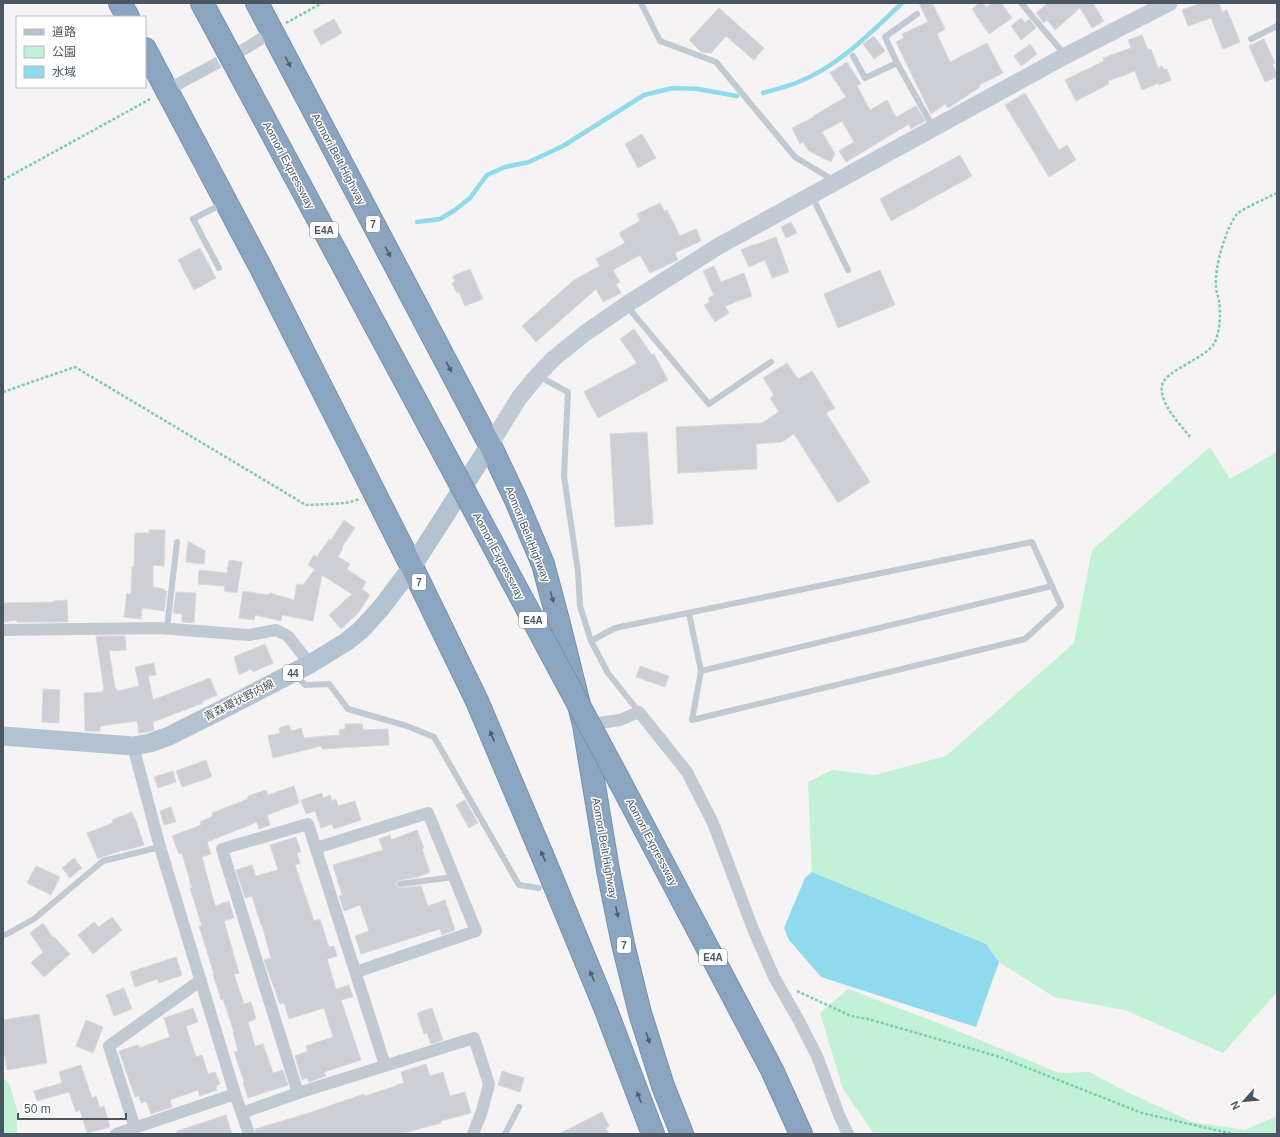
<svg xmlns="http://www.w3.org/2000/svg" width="1280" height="1137" font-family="Arial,'Noto Sans JP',sans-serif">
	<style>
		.green { fill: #c3f1d5 }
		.water { fill: #90daee }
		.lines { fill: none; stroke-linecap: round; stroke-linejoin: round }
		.stream { stroke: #90daee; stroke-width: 4.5 }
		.building { fill: #cdcfd5; stroke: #d7d9de }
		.street-tunnel { stroke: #caccce; stroke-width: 12; stroke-dasharray: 12 6; stroke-linecap: butt }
		.highway-casing { stroke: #7690ad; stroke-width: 24 }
		.path { stroke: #7ad0a6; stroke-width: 2.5; stroke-dasharray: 3 2; stroke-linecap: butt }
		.lane { stroke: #c1cad2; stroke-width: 6 }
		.street { stroke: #c1cad2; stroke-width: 12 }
		.secondary { stroke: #c1cbd6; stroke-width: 17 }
		.primary { stroke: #b3c2d1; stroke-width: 19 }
		.highway { stroke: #8ba5c1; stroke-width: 22 }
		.highway-bridge-casing { stroke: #7690ad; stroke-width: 24; stroke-linecap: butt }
		.highway-bridge { stroke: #8ba5c1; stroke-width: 22 }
		.oneway { fill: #505e6b }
		.labels { text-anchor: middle; stroke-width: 3; stroke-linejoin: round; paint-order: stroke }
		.shield { fill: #fff; stroke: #808990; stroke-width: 1 }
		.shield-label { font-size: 10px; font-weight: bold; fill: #4a5661 }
		.street-label { font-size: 11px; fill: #4a5661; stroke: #fff }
	</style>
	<rect width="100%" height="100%" fill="#f5f3f3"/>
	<g class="green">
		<path d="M1210 447 1230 479 1277 452V992L1223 1053 1125 1010 1054 997 999 962 986 944 812 872 808 782 832 770 875 775 946 756 1074 643 1092 550Z"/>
		<path d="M848 989 941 1024 1059 1073 1089 1072 1123 1090 1192 1122 1245 1130 1277 1116V1134H874L843 1089 820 1013Z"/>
		<path d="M3 1078 9 1083 17 1110V1134H3Z"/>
	</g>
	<path class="water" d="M812 872 986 944 999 962 976 1027 821 977 789 940 784 928 805 878Z"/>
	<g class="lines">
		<g class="stream">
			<path d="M763 93C774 90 785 87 796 83 836 68 871 33 902 3"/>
			<path d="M417 222 440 219 455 210 470 198 487 175 505 167 529 162 563 146 644 95 673 88 698 89 737 96"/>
		</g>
	</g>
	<g class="building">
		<path d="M919 3H932L945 29 937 34 950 62 987 43 1003 73 979 85 980 87 948 108 945 104 931 114 896 42 904 38 902 34 928 22Z"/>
		<path d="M979 3H983L986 7 993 3H1001L1012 18 989 34 972 9Z"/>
		<path d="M1048 3H1093L1104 21 1092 28 1080 8 1055 30 1047 20 1044 23 1036 13Z"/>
		<path d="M1201 3H1219L1222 12 1227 10 1240 42 1223 49 1211 18 1188 26 1182 10Z"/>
		<path d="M719 8 764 48 754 60 726 36 711 53 701 52 689 40Z"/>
		<path d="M1021 18 1025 23 1029 19 1036 28 1021 40 1011 26Z"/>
		<path d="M334 19 342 33 321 45 313 31Z"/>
		<path d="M1142 35 1148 50 1151 49 1158 68 1162 66 1164 70 1167 69 1171 80 1159 85 1158 83 1142 90 1135 71 1108 81 1109 84 1076 101 1065 80 1104 61 1103 58 1131 48 1128 40Z"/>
		<path d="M874 36 885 51 874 59 863 44Z"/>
		<path d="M1264 39 1275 63 1272 64 1277 74V77L1265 82 1249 46Z"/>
		<path d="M1030 44 1037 54 1021 66 1014 56Z"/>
		<path d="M847 62 861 84 857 86 870 110 887 100 896 117 916 106 925 121 911 129 909 124 846 162 839 151 854 142 842 121 822 132 835 154 831 162 809 151 803 142 800 144 792 128 814 117 813 116 846 97 830 73Z"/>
		<path d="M1025 93 1059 150 1067 145 1076 160 1049 177 1005 105Z"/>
		<path d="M642 134 656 158 638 168 625 144Z"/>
		<path d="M960 155 972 176 891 221 880 199Z"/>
		<path d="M660 203 664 211 667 210 680 236 696 229 701 241 675 253 678 260 650 273 640 255 613 270 620 282 616 284 621 293 603 302 596 289 536 342 522 326 574 280 600 266 596 259 625 243 619 233 640 221 637 214Z"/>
		<path d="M791 222 797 233 786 238 781 227Z"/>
		<path d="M776 237 789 272 772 278 765 260 749 267 741 250 755 244V245Z"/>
		<path d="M200 248 216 278 194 290 178 260Z"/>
		<path d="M714 266 721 282 744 273 752 296 725 306 729 313 715 322 704 305 710 302 708 298 714 295 703 271Z"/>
		<path d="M470 269 483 299 465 306 459 292 457 293 452 283 455 282 453 276Z"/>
		<path d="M880 270 895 305 838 328 824 294Z"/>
		<path d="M634 329 652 355 654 354 668 380 598 418 584 392 637 363 620 339Z"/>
		<path d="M787 363 798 379 812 371 835 408 826 413 870 482 838 503 794 434 782 442 756 444 757 469 678 473 676 427 762 423 779 412 770 398 774 395 763 378Z"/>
		<path d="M647 432 653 524 615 527 610 434Z"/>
		<path d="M344 520 355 528 342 547 343 548 338 557 350 564 347 569 366 582 362 589 370 595 359 612 341 629 329 615 352 594 322 575 313 621 282 615 281 621 255 615 254 620 239 618 243 591 269 595V593L294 600 297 584 303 585 315 569 308 565 314 555 317 557 329 539 331 540Z"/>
		<path d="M149 530H165L164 566 153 565V587L164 589V591H167L164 611 142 608 141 619 124 617 127 593 131 594 132 567H134L135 533H149Z"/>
		<path d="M188 541 205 551 204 564 186 562Z"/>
		<path d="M229 560 242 562 237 593 224 591 225 586 198 584 199 570 227 573Z"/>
		<path d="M176 592 196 593 194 623 182 622V614L173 613Z"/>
		<path d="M67 600 68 622H17V620L3 622V603L54 602V601Z"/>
		<path d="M96 636H125L126 650 109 651 115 688H116L117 691 139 686 135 667 154 663 156 675 148 676 153 700 210 678 217 695 203 701V703L153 722 154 730 151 731 139 733 137 721 100 726V731H85L84 693 103 692V690H104Z"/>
		<path d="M265 644 273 663 253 672 251 669 239 675 234 657Z"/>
		<path d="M640 666 669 676 665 687 636 677Z"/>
		<path d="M43 689 60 690 59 723 42 722Z"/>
		<path d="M345 724H362L363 730 388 729 389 745 322 749 321 746 273 758 268 736 280 733 279 728 289 725 291 731 301 728 304 738 340 735 339 730 345 729Z"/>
		<path d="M206 760 212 777 182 787 176 771Z"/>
		<path d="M173 771 176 782 158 788 154 777Z"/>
		<path d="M294 786 299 803 267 815 270 825 259 829 257 822 207 842 211 854 202 857 215 906 229 901 234 918 224 921 239 973 234 974 244 1004 251 1002 256 1019 248 1022 255 1046 263 1044 273 1073 283 1070 288 1085 248 1098 243 1082 244 1081 234 1052 238 1051 233 1032H234L223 999 221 1000 213 974H214L199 926H202L190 888H192L182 853 179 854 172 836 201 825 200 822 213 816 212 813 248 799V796L266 790 268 795Z"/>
		<path d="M322 793 323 798 330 795 332 801 336 799 338 806 355 801 361 820 334 829 332 824 321 828 315 811 306 814 301 800Z"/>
		<path d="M465 800 478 823 469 828 456 805Z"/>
		<path d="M171 807 176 822 164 825 160 811Z"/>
		<path d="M132 812 137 824 144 845 123 851V850L102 857 98 859 87 833 113 823 112 820Z"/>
		<path d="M417 830 424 848 422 849 430 872 418 877 399 880 396 882V885L398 888H400L421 886 428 906 445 900 455 930 442 935 440 929 361 954 355 936 369 931 360 905 344 911 339 896 342 895 333 865 383 850 379 839 390 835 391 840Z"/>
		<path d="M296 837 301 852 297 853 300 863 295 865 314 921 320 919 329 947 334 946 337 956 327 959 336 989 349 985 353 997 341 1000 361 1060 324 1072 326 1076 309 1082 307 1078 302 1080 295 1056 308 1051 306 1046 333 1037 324 1008 289 1019 284 1003 280 1004 264 960 271 958 262 925H261L252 896 245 898 236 870 252 865 256 876 278 870 270 845Z"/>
		<path d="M74 858 82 868 70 878 62 868Z"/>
		<path d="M36 866 60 877 51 895 27 883Z"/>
		<path d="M112 917 122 930 93 954 78 935 94 922 99 927Z"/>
		<path d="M43 923 53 938 54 937 70 954 44 977 31 963 43 952 30 933Z"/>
		<path d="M176 957 182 975 159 983 157 979 135 987 130 972Z"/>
		<path d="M124 988 132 1009 114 1016 106 995Z"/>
		<path d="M193 1008 198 1022 186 1026 196 1057 202 1055 208 1074 215 1072 220 1084 216 1086 217 1090 200 1096 198 1090 170 1100 172 1107 151 1114 146 1101 141 1103 139 1096 135 1097 119 1051 138 1045 139 1048 170 1037 164 1018Z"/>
		<path d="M432 1008 443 1040 431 1044 427 1033 424 1034 417 1013Z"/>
		<path d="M39 1014 47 1063 7 1070 3 1047V1020Z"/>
		<path d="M86 1020 103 1027 93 1053 76 1046Z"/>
		<path d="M426 1064 430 1076 443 1072 450 1096 465 1092 471 1113 441 1121V1123L400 1134H256L255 1129 309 1113 364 1094 365 1096 396 1086V1085L404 1083 401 1072Z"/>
		<path d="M81 1065 92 1098 96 1096 100 1108 104 1106 110 1127 87 1133 80 1110 76 1112 69 1092 37 1101 34 1091 62 1083 59 1072Z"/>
		<path d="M502 1071 524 1078 520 1092 498 1085Z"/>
		<path d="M602 1112 609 1126 606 1128 609 1134H559Z"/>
		<path d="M226 1115 232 1134H177V1131Z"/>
	</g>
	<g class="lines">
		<path class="street-tunnel" d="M208 68 248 47"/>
		<g class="highway-casing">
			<g id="highway">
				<path d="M120 3 128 17"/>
				<path d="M202 3 446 457"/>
				<path d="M257 3 490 445 516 500 543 564 559 624 584 725 608 870 623 944 640 1013 663 1086 682 1134"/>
				<path d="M145 49 261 268 412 567 477 701 543 857 606 1010 653 1134"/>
				<path d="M620 782 772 1070 801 1134"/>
			</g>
		</g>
		<g class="path">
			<path d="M286 23 322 3"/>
			<path d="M3 180 152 98"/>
			<path d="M3 392 75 367 306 505C319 504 348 505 359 499"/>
			<path d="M1190 437C1180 424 1159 403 1162 386 1164 370 1208 358 1215 342 1220 330 1221 314 1219 301 1218 296 1216 291 1216 286 1214 269 1226 227 1237 214 1242 209 1269 197 1277 193"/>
			<path d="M797 991 851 1016 868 1019 1000 1057 1142 1113 1233 1134"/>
		</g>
		<g class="lane">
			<path d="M641 3 660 41 716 62 795 157 833 180"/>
			<path d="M1021 3 1065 55"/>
			<path d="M917 14 885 37 897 63 933 127"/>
			<path d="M1251 39 1277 26"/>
			<path d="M853 56 865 78 897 63"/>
			<path d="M812 196 848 270"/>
			<path d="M219 268 193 219 222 204"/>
			<path d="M626 305 709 404 771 362"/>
			<path d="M538 376 568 392 564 476 578 572 580 606 591 641 608 673 639 712"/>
			<path d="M167 628 177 542"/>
			<path d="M591 641 615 628 1032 542 1061 606 1025 639 692 720 701 671 689 613"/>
			<path d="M701 671 1052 586"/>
			<path d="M295 674 305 685 329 684 348 709 407 726 434 737 519 885 539 888"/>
			<path d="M400 884 454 877"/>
			<path d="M3 935 7 934 34 919 103 861 160 847"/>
			<path d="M505 1134 519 1107"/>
		</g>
		<g class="street">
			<path d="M248 47 272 32"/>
			<path d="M167 90 208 68"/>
			<path d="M3 630 158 628 249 635 276 630 288 636 310 664"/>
			<path d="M585 725 620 720 639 712 687 772 713 823 753 929 774 977 798 1019 817 1056 839 1115 848 1134"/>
			<path d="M133 746 160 847 235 1094 249 1134"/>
			<path d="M316 848 428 813 476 931 356 972"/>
			<path d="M298 1093 222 849 308 824 385 1065"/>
			<path d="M242 1113 298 1093 474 1038 489 1084 482 1111 473 1134"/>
			<path d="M135 1128 109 1046 201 980"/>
			<path d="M116 1134 235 1094"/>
		</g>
		<path class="secondary" d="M490 445 519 398 537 376 553 359 584 334 626 305 717 247 1065 56 1169 3"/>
		<path class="primary" d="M3 736 133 746 150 743 169 736 223 709 310 664 346 642 361 630 381 608 412 567 490 445"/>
		<use href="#highway" class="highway"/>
		<g class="highway-bridge-casing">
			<path id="highway-bridge" d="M446 457 620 782"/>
		</g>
		<use href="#highway-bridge" class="highway-bridge"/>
	</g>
	<defs><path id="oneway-solid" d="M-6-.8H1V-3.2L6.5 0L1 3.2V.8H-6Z"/></defs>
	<g class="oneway">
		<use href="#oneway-solid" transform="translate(288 62) rotate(62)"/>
		<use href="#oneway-solid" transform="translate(388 252) rotate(62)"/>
		<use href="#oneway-solid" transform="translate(449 367) rotate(62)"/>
		<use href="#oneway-solid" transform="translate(552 597) rotate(74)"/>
		<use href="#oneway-solid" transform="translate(492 736) rotate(-113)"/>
		<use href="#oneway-solid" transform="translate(543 856) rotate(-113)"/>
		<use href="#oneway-solid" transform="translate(617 912) rotate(78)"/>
		<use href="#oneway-solid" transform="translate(592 976) rotate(-112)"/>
		<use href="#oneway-solid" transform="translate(648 1038) rotate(73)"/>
		<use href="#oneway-solid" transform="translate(639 1097) rotate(-111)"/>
	</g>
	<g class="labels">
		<g class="shield">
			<rect x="366" y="216" width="14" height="16" rx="3"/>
			<rect x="310" y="222" width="28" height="16" rx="3"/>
			<rect x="412" y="574" width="14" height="16" rx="3"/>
			<rect x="519" y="612" width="28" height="16" rx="3"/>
			<rect x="283" y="665" width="20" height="16" rx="3"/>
			<rect x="617" y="937" width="14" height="16" rx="3"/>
			<rect x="699" y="949" width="28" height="16" rx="3"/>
		</g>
		<g class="shield-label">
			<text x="373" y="228">7</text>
			<text x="324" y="234">E4A</text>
			<text x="419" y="586">7</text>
			<text x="533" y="624">E4A</text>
			<text x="293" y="677">44</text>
			<text x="624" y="949">7</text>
			<text x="713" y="961">E4A</text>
		</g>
		<g class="street-label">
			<text transform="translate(339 159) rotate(62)" y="4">Aomori Belt Highway</text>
			<text transform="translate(289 165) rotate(62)" y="4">Aomori Expressway</text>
			<text transform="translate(528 534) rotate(68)" y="4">Aomori Belt Highway</text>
			<text transform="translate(499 556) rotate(62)" y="4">Aomori Expressway</text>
			<text transform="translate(239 700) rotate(-27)" y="4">青森環状野内線</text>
			<text transform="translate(652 842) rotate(62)" y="4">Aomori Expressway</text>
			<text transform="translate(605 848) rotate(80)" y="4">Aomori Belt Highway</text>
		</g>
	</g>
	<rect width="1280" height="1137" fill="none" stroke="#4a5661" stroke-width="8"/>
	<rect x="16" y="16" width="130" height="72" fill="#ffffff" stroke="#b7bbc0"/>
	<rect x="24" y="29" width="20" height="6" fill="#b3c2d1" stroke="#b7bbc0"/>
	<text x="52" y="36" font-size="12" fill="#4a5661">道路</text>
	<rect x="24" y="46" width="20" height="12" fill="#c3f1d5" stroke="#b7bbc0"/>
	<text x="52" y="56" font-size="12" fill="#4a5661">公園</text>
	<rect x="24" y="66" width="20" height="12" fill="#90daee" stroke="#b7bbc0"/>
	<text x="52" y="76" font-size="12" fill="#4a5661">水域</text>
	<g transform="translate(1244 1101) rotate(243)" stroke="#ffffff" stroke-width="3" paint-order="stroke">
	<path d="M0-3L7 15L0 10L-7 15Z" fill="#4a5661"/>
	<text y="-6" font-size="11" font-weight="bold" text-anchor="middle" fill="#4a5661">N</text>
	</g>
	<path d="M18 1113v6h108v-6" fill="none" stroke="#4a5661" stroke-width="2"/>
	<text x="24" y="1113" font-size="12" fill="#4a5661" stroke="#ffffff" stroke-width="3" paint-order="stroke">50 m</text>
</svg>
